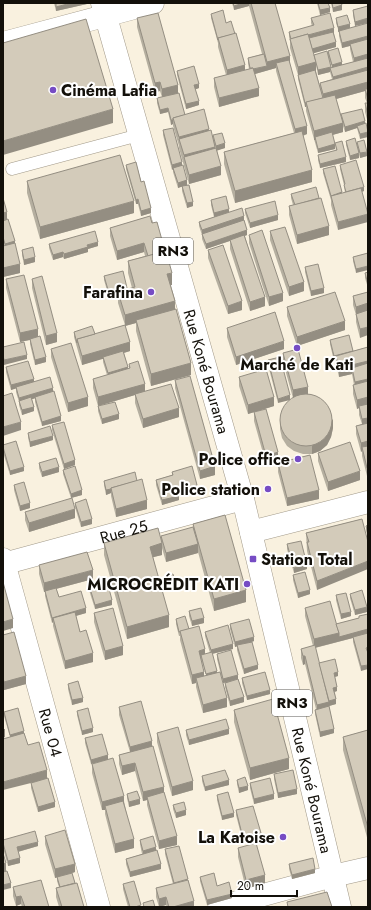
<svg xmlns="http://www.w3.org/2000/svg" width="371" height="910" font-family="Jost,sans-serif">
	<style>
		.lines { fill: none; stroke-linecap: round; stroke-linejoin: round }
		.service-casing { stroke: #a29a8a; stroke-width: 13 }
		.minor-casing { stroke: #a29a8a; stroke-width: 23 }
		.tertiary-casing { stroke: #a29a8a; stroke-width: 23 }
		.trunk-casing { stroke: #a29a8a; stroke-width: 23 }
		.service { stroke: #fff; stroke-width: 12 }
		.minor { stroke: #fff; stroke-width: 22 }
		.tertiary { stroke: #fff; stroke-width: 22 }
		.trunk { stroke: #fff; stroke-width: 22 }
		.wall { fill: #b5afa0; fill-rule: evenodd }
		.shaded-wall { fill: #948e82 }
		.building { fill: #d3cbba; stroke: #948e82 }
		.poi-dot { fill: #764cc4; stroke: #fff; stroke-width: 1.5 }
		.labels { text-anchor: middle; stroke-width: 4; stroke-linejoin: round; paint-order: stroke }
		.shield { fill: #fff; stroke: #5a5854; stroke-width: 1 }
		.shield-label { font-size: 15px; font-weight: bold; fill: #13100a }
		.poi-label { font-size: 16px; font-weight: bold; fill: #13100a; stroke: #fff; text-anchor: end }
		.street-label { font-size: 16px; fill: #13100a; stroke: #fff }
	</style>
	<rect width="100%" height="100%" fill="#f9f1df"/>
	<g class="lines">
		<g class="service-casing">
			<path id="service" d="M12 169 139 135"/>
		</g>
		<g class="minor-casing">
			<g id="minor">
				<path d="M3 43 153 3"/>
				<path d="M251 532 368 502"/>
				<path id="s1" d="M3 559 99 907"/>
				<path d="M219 907 333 876 368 868"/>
			</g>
		</g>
		<g class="tertiary-casing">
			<g id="tertiary">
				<path id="s2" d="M3 564 243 499"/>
			</g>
		</g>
		<g class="trunk-casing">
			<g id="trunk">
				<path id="s3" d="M102 3 243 499 340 907"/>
			</g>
		</g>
		<use href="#service" class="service"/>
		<use href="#minor" class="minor"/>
		<use href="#tertiary" class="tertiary"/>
		<use href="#trunk" class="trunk"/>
	</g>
	<g class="wall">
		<path d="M54 3H87V4L56 11Z"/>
		<path d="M232 3H275L307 134 303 136 312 182 235 203 224 164V152L294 133 276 71V68L255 74 259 96 219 107 214 87V78L226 75 218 47V43L211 18V14L226 23 245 70 249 69 248 63V58L262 54 249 6 234 10Z"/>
		<path d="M317 3H328L330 12 320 15Z"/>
		<path d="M331 3H341L342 10 333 12Z"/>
		<path d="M368 6 355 26 353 15V10Z"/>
		<path d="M137 18 178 93 185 115 209 131 213 137 225 148 217 150 221 175 189 184 179 148V146L173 126V124L171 125 168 112 160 114 157 103V98L162 97 160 91 155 92 137 27Z"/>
		<path d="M311 18 334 33 336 47 313 53 314 57V55L331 68 332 67 328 56V51L342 65 353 62 350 49V46L342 48 339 36V32L336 23V18L350 28 368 23V123L365 112V103H367L365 98V91L336 99 341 116 362 109 360 139 357 128 345 132 343 126V132L332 135 335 149 318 153 306 111V107H305L298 79V75L290 48V41L289 37V32L312 26 311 23ZM316 65 318 75 330 72 332 79 320 83V87L316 71Z"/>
		<path d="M177 71 199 88 195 89 199 105 186 109 177 75Z"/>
		<path d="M163 130 182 165 193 206 187 208 182 191V186L178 188 173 172V169L172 170 163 135Z"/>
		<path d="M346 141 359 158 350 160 346 145Z"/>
		<path d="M357 142 367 156 360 158 357 147Z"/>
		<path d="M335 143 346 162 320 168 318 160V155L336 151Z"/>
		<path d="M126 165 141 182 151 213 141 216 138 204H136L126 169Z"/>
		<path d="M340 165 364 191 362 192 338 230 331 205V200L323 173V169L342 193H345L344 185 340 169Z"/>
		<path d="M27 181 134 213 40 239 27 193Z"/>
		<path d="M291 194 329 235 297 244 289 215V206L293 205 291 198Z"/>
		<path d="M3 198 7 220 15 243 20 273 3 277V246L4 245 3 242Z"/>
		<path d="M211 200 244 221 247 235 245 236 265 306 250 311 230 249V241L206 249 202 239V235L199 226V222L214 217 211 205Z"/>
		<path d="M245 209 278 220 250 228 245 213Z"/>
		<path d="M150 216 172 285H170L175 310 191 375 151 386 136 331V323L125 326 130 351 124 353 128 369H129V364L145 392 179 417 143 428 135 403V395L98 406 93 388V379L107 375 103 362V358L82 365 74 337V332L95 334 125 325 118 303V295L109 297 104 280V276L127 289 132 288 128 273V261L145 256 144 252 117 260 110 236V228Z"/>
		<path d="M270 231 304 291 289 296 270 240Z"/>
		<path d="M249 235 283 301 269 306 249 243Z"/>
		<path d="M49 244 98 246 88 249V252L64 259 63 257 53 260 49 248Z"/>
		<path d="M22 250 35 262 24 265 22 255Z"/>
		<path d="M208 250 242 310 228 314 208 258Z"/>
		<path d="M368 253 356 273 353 261V257Z"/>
		<path d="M305 267 324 293 311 296 305 272Z"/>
		<path d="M368 272V288L365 278V273Z"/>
		<path d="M6 279 38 337 46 362 35 365 30 344V340L20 342 6 288Z"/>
		<path d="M32 279 57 342 46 345 32 288Z"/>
		<path d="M368 292 360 338 356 322V315L353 305V296Z"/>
		<path d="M287 307 345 330 297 346 287 316Z"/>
		<path d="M227 328 284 349 236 365 227 337Z"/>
		<path d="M330 340 353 351 368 347V476H367L362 456V451L361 452 356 434V426L362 424 359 415V408L357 409 353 394V385H354L352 374 339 377 336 364V360L334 361 330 344Z"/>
		<path d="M51 349 88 406 68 412 51 357Z"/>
		<path d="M283 353 308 394 333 428 331 437 327 445 320 451 312 454H303L294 451 287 446 282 438 280 429V420L293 398 283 362Z"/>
		<path d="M280 357 278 403 268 365V360Z"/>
		<path d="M6 367 53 391 61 421 42 426 35 402V398L32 399 34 411 22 415 19 405V402L16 392V388L11 390 6 372Z"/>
		<path d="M239 377 274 406 248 414 239 386Z"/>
		<path d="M175 380 215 475 200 479 175 388Z"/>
		<path d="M98 406 119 419 102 424 98 411Z"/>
		<path d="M254 412 278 461 266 464 254 421Z"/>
		<path d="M52 425 75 465 64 469 52 430Z"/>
		<path d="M28 433 53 440 30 447 28 437Z"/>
		<path d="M3 445 24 471 10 475 3 452Z"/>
		<path d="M318 453 360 480 328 491 318 461Z"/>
		<path d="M39 463 59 472 42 477 39 468Z"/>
		<path d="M278 463 319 499 287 506 278 472Z"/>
		<path d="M63 470 82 495 71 498 63 474Z"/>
		<path d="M172 472 197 489 178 495 179 500 162 505 156 485V480L172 475Z"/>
		<path d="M104 481H137L147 509 116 517 111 496V493L106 495 104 485Z"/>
		<path d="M14 485 30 508 20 511 14 490Z"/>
		<path d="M75 503 92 524 81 527 75 507Z"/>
		<path d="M25 512 75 518 29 532 25 520Z"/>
		<path d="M362 519 317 590 307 551 306 533Z"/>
		<path d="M193 524 246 602 214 611 198 552V553L166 562 162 548V555L153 557 169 627 127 639 104 555V543L161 540V536L193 528Z"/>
		<path d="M368 525V537L366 531V526Z"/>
		<path d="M287 544 307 569 294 573 287 549Z"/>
		<path d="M39 565 93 579 56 589 59 597 86 613 76 616 80 632 93 662 65 669 53 626V622L52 623 45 596V592H44L39 574Z"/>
		<path d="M293 575 310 594 298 598 293 580Z"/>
		<path d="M164 577 176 590 167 592 164 581Z"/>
		<path d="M89 585 112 605 95 609 89 590Z"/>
		<path d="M350 594 367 612 355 615 350 598Z"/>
		<path d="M336 595 351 616 341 619 336 600Z"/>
		<path d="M305 608 336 624 359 618V616L368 652 361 671 353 642V638L315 648 319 663 338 676 335 677 337 691 335 692 336 704 329 706 334 729V733L320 737 315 714V710L316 709 305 664 303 665 301 658V649L313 646 305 616Z"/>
		<path d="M189 611 204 623 192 626 189 616Z"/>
		<path d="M94 613 123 655 105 660 94 622Z"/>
		<path d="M176 619 189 629 205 654 210 653 205 636V632L233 649 212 654 217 672 227 707 203 713 196 687V683L192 684 180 640V636H179L176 624ZM201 659 206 675 204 676Z"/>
		<path d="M230 624 254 641 252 642 258 669 244 674 237 650V646L235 647 230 629Z"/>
		<path d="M3 635 26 684 4 690 3 686Z"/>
		<path d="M217 654 238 679 244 702 230 706 225 687V683H223L217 659Z"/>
		<path d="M242 678 270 694 247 700 242 683Z"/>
		<path d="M68 684 83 702 72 705 68 689Z"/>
		<path d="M119 707 152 746 177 845 159 849 147 805V800L143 801 135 771 122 775 119 764V755L130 752 119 715Z"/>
		<path d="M234 710 289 769 250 780 234 722Z"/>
		<path d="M77 711 93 732 82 735 77 715Z"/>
		<path d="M4 712 24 733 28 745 10 737 4 716Z"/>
		<path d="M186 730 229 734 189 745 186 735Z"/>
		<path d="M368 730V841L343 750V737Z"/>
		<path d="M157 733 193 790 172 796 157 742Z"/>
		<path d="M85 738 108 755 91 764 85 743Z"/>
		<path d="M92 764 124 801 134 848 115 853 105 814V810H102L92 773Z"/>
		<path d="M274 774 297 794 278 798 274 779Z"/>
		<path d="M202 776 229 785 205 791 202 781Z"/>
		<path d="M237 780 248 790 239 793 237 784Z"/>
		<path d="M31 783 55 807 38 812 31 788Z"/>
		<path d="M250 783 274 799 254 804 250 788Z"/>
		<path d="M127 794 140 804 129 807 127 798Z"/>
		<path d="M217 795 234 817 222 820 217 800Z"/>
		<path d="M173 805 186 815 176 818 173 809Z"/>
		<path d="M236 810 261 838 243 842 236 815Z"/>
		<path d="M45 836 75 872 72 873 75 883 84 907H59L56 897V888L59 887 57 881V877L55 878 45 844Z"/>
		<path d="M3 840 38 846 18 852 20 863 8 866 3 848Z"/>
		<path d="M140 840 156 850 161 869 130 877 126 864V859L142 854 140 844Z"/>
		<path d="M238 848 265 883 246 889 238 857Z"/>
		<path d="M165 849 188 880 194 907H167L166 905 159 907 156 897V888L173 884 165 854Z"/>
		<path d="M289 864 315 873 292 879 289 869Z"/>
		<path d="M200 877 217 886 232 898 207 905 200 881Z"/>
		<path d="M123 884 141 907H128L123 889Z"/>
		<path d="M13 887 49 907H22L21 904 16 906 13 896Z"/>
	</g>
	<g class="shaded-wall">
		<path d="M71 3H87V4L56 11V7Z"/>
		<path d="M243 3H249V6L234 10V6Z"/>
		<path d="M342 5V10L333 12V8Z"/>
		<path d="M330 8V12L320 15V10Z"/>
		<path d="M368 18V23L355 26V22Z"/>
		<path d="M350 24V28L338 32V27Z"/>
		<path d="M334 28V33L309 40H291Z"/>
		<path d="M368 36V41L342 48V43Z"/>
		<path d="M336 42V47L311 54V49Z"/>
		<path d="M368 54V59L354 63V58Z"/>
		<path d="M290 56V64L276 63V68L251 75V70L267 66V62Z"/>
		<path d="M316 62V71L298 76V67Z"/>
		<path d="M342 62V67L332 70V65Z"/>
		<path d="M245 65V73L227 78V70Z"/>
		<path d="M331 67V71L330 68V72L318 75V70Z"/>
		<path d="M368 67V72L333 82V77Z"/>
		<path d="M160 82V91L155 92V83Z"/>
		<path d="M368 82V90L365 89V91L307 107 306 102V107H305V103L323 98V94Z"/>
		<path d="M199 84V88L194 90V85Z"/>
		<path d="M178 85V93L162 98V89Z"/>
		<path d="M259 88V96L219 107V98Z"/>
		<path d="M199 101V105L186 109V104Z"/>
		<path d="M168 108V112L160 114V110Z"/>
		<path d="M113 109V123L3 155V141Z"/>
		<path d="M171 120H173V124L171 125Z"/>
		<path d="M365 121V126H357V128L345 132V127Z"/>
		<path d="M343 123V132L315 140V137V140H314V131Z"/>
		<path d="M307 126V134L295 138V129Z"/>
		<path d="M209 129V137L179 139V146V137Z"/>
		<path d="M368 132V137L360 139V134Z"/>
		<path d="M225 143V148L216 151V146Z"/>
		<path d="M335 144V149L318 153V149Z"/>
		<path d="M215 147V155L184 157V164V155Z"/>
		<path d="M367 152V156L360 158V153Z"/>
		<path d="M359 153V158L350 160V156Z"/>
		<path d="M346 157V162L320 168V164Z"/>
		<path d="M182 162V167L173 168V169L172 170V165Z"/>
		<path d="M221 166V175L189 184V175Z"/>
		<path d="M312 170V182L235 203V191Z"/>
		<path d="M187 180V185L178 188V183Z"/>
		<path d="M364 187V191L346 196V192Z"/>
		<path d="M342 192V197L331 196V200V196Z"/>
		<path d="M138 199V204H136V200Z"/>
		<path d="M134 201V213L40 239V227Z"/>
		<path d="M193 202V206L187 208V203Z"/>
		<path d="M151 208V213L141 216V211Z"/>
		<path d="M229 209V213L214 217V213Z"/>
		<path d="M7 212V220L3 222V213Z"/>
		<path d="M368 214V222L338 230V222Z"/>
		<path d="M278 215V220L250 228V223Z"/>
		<path d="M244 216V221L202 235V230Z"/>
		<path d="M329 226V235L297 244V235Z"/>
		<path d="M247 230V235L206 249V244Z"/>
		<path d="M15 241V246L5 249V244Z"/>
		<path d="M98 242V246L88 249V252L64 259V254L87 245Z"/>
		<path d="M144 243V252L117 260V251Z"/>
		<path d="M63 252V257L53 260V255Z"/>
		<path d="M35 257V262L24 265V260Z"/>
		<path d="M20 264V273L3 277V268Z"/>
		<path d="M368 266V270L356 273V269Z"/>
		<path d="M172 273V285L167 286V274Z"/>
		<path d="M304 282V291L289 296V287Z"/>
		<path d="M127 288V293L118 292V295L109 297V293Z"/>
		<path d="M324 288V293L311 296V291Z"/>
		<path d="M283 293V301L269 306V297Z"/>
		<path d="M265 297V306L250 311V302Z"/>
		<path d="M175 301V312L136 320V323L125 326V315Z"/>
		<path d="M242 301V310L228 314V306Z"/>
		<path d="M368 303V312L356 314V315V307Z"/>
		<path d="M345 321V330L297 346V337Z"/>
		<path d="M368 327V335L360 338V329Z"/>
		<path d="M38 329V338L20 342V333Z"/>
		<path d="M57 333V342L46 345V336Z"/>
		<path d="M284 341V349L236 365V357Z"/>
		<path d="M130 342V351L82 365V356Z"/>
		<path d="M27 355V359L4 365V360Z"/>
		<path d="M334 356H336V360L334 361Z"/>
		<path d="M46 357V362L35 365V360Z"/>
		<path d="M368 361V370L352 368V374L339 377V368Z"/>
		<path d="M191 363V375L151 386V374Z"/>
		<path d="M128 367V372L108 378V373Z"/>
		<path d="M34 379V383L11 390V385Z"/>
		<path d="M368 379V387L355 390V382Z"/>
		<path d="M145 384V392L98 406V397Z"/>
		<path d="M308 387V395L293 399V390Z"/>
		<path d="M53 388V393L19 403V398Z"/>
		<path d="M290 395V400L278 403V399Z"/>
		<path d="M88 397V406L68 412V403Z"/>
		<path d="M274 397V406L248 414V405Z"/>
		<path d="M368 397V406H359V408L357 409V400Z"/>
		<path d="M34 407V411L22 415V410Z"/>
		<path d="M179 408V417L143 428V419Z"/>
		<path d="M119 414V419L102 424V419Z"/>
		<path d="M61 416V421L42 426V422Z"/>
		<path d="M368 418V427L362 428V419Z"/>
		<path d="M333 419V428L331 437 327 445 320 451 312 454V446Z"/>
		<path d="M21 422V430L3 436V427Z"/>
		<path d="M53 436V440L30 447V442Z"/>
		<path d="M368 441V450L362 447V451L361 452V443Z"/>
		<path d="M278 452V461L266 464V456Z"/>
		<path d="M75 460V465L64 469V464Z"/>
		<path d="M215 466V475L200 479V471Z"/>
		<path d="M24 467V471L10 475V471Z"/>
		<path d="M59 467V472L42 477V472Z"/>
		<rect x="367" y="468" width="1" height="8"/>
		<path d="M360 471V480L328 491V482Z"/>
		<path d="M197 485V489L177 495V491Z"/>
		<path d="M111 489V493L106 495V490Z"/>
		<path d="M82 490V495L71 498V494Z"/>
		<path d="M319 490V499L287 506V498Z"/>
		<path d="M179 496V500L162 505V500Z"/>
		<path d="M147 500V509L116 517V509Z"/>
		<path d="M30 503V508L20 511V506Z"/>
		<path d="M75 509V518L29 532V523Z"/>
		<path d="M92 519V524L81 527V522Z"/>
		<path d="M162 543V555L150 558V547Z"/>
		<path d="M198 544V553L166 562V553Z"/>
		<path d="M368 561V569L317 590V581Z"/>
		<path d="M307 565V569L294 573V568Z"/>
		<path d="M93 570V579L44 592V583Z"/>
		<path d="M176 586V590L167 592V588Z"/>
		<path d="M246 590V602L214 611V599Z"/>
		<path d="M310 590V594L298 598V593Z"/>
		<path d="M112 600V605L95 609V605Z"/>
		<path d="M367 607V612L355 615V610Z"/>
		<path d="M86 608V613L54 622 53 618V622L52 623V618Z"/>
		<path d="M351 612V616L341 619V614Z"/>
		<path d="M169 615V627L127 639V627Z"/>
		<path d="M204 618V623L192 626V621Z"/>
		<path d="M13 619V628L3 631V622Z"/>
		<path d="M368 629V634L314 648V639L339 633Z"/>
		<path d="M254 637V641L235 647V642Z"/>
		<path d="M233 644V649L211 654V650Z"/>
		<path d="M123 646V655L105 660V651Z"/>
		<path d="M205 649V657L201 655V659L199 660V651Z"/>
		<path d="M93 653V662L65 669V661Z"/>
		<path d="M303 656H305V664L303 665Z"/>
		<path d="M258 665V669L244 674V669Z"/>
		<path d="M368 665V669L361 671V666Z"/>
		<path d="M217 671V675L206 678V674Z"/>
		<path d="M204 672V681L196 678V683L192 684V675Z"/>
		<path d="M338 672V676L334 677V673Z"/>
		<path d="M238 675V679L223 683V679Z"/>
		<path d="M26 676V684L4 690V682Z"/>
		<path d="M337 687V691L333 692V688Z"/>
		<path d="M270 690V694L247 700V696Z"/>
		<path d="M244 697V702L230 706V701Z"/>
		<path d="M83 698V702L72 705V700Z"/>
		<path d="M227 698V707L203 713V705Z"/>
		<path d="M336 699V704L329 706V711L317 714V705Z"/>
		<path d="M93 728V732L82 735V731Z"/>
		<path d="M3 729H5V737L3 738Z"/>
		<path d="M229 729V734L189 745V740Z"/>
		<path d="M334 729V733L320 737V732Z"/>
		<path d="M24 731V736L10 740V735Z"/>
		<path d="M152 741V749L130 755V747Z"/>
		<path d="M108 755V760L91 764V760Z"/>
		<path d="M289 758V769L250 780V768Z"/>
		<path d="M135 763V771L122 775V766Z"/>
		<path d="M47 770V779L3 790V782Z"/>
		<path d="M229 780V785L205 791V787Z"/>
		<path d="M193 781V790L172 796V787Z"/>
		<path d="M248 786V790L239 793V788Z"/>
		<path d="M164 787V795L147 797V800L143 801V792Z"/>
		<path d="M297 789V794L278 798V793Z"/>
		<path d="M274 794V799L254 804V799Z"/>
		<path d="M124 796V804L105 806V810H102V802Z"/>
		<path d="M140 799V804L129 807V802Z"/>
		<path d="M55 802V807L38 812V807Z"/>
		<path d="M186 810V815L176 818V813Z"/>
		<path d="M234 813V817L222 820V816Z"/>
		<path d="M261 833V838L243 842V838Z"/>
		<path d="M177 836V845L159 849V841Z"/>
		<path d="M134 839V848L115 853V844Z"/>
		<path d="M38 842V846L17 852V847Z"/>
		<path d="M156 847V852L143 855V851Z"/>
		<path d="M20 858V863L8 866V861Z"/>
		<path d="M6 863V872L3 873V864Z"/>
		<path d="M75 864V872L55 878V869Z"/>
		<path d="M161 864V869L130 877V872Z"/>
		<path d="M315 869V873L292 879V875Z"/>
		<path d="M265 875V883L246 889V880Z"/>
		<path d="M11 883V888L3 890V885Z"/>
		<path d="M232 894V898L207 905V900Z"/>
		<path d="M21 896V904L16 906V897Z"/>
		<path d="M166 897V905L159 907V899Z"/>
		<path d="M194 901V907H173Z"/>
	</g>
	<g class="building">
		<path d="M56 3H71L56 7Z"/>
		<path d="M233 3H243L234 6Z"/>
		<path d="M251 3H275L290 56 267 62Z"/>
		<path d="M318 3H328L330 8 320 10Z"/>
		<path d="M332 3H341L342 5 333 8Z"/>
		<path d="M368 6V18L355 22 353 10Z"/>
		<path d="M223 10 226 23 231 21 235 34 218 38V40L211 14Z"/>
		<path d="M158 13 178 85 162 89 160 82 155 83 137 18Z"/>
		<path d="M330 13 334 28 308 35V34L291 39 289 32 314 25 311 18Z"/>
		<path d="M347 15 350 24 338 27 336 18Z"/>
		<path d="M86 19 113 109 3 141V43Z"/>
		<path d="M368 23V36L342 43 339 31Z"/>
		<path d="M333 32 336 42 312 49 309 38Z"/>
		<path d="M236 33 245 65 227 70 218 38Z"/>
		<path d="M308 34 316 62 298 67 290 39Z"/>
		<path d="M368 39V54L354 58 350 44Z"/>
		<path d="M338 48 342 62 332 65 328 51Z"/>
		<path d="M327 51 331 67 318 70 314 55Z"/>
		<path d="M264 54 267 66 253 69V68H250L248 58Z"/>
		<path d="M368 58V67L333 77 330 68Z"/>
		<path d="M289 60 307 126 295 129 276 63Z"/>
		<path d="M194 66 199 84 194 85 199 101 186 104 177 71Z"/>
		<path d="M253 68 259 88 219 98 214 78Z"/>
		<path d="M315 70 323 98 305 103 298 75Z"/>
		<path d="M368 70V82L323 94 320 83Z"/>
		<path d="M365 89H368V99Z"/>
		<path d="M179 93 185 115 173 118V120H171L168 108 160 110 157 98Z"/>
		<path d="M335 95 343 123 314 131 306 102Z"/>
		<path d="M365 103H368V115Z"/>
		<path d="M204 109 209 129 179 137 173 118Z"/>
		<path d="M362 109 365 121 345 127 341 114Z"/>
		<path d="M366 123 368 132 360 134 357 126Z"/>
		<path d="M173 128 182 162 172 165 163 130Z"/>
		<path d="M211 130 215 147 184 155 179 139Z"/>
		<path d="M302 131 312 170 235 191 224 152Z"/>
		<path d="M332 132 335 144 318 149 315 137Z"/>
		<path d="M222 133 225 143 216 146 213 135Z"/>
		<path d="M355 138 359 153 350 156 346 141Z"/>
		<path d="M364 140 367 152 360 153 357 142Z"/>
		<path d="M342 141 346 157 320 164 318 155 337 150 335 143Z"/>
		<path d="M216 148 221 166 189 175 184 157Z"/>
		<path d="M120 155 134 201 40 227 27 181Z"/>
		<path d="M356 160 364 187 346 192 344 185 345 184 340 165Z"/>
		<path d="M136 162 141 182 144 181 151 208 141 211 138 199 136 200 126 165Z"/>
		<path d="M183 165 187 180 178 183 173 168Z"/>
		<path d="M335 166 342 192 331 196 323 169Z"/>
		<path d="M189 185 193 202 187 203 182 186Z"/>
		<path d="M316 187 319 198 295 205 291 194Z"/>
		<path d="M361 188 368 214 338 222 331 196Z"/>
		<path d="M226 196 229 209 214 213 211 200Z"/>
		<path d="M3 198 7 212 3 213Z"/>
		<path d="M321 198 329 226 297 235 289 206Z"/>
		<path d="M275 201 278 215 250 223 245 209Z"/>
		<path d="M242 208 244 216 202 230 199 222Z"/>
		<path d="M150 216 152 223 157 222 165 251 148 256 144 243 117 251 110 228Z"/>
		<path d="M8 219 15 241 5 244 3 237V221Z"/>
		<path d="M244 220 247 230 206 244 202 234Z"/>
		<path d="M285 227 304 282 289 287 270 231Z"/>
		<path d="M262 230 283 293 269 297 249 235Z"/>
		<path d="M95 231 98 242 87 245 88 247 64 254 63 252 53 255 49 244Z"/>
		<path d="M244 235 265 297 250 302 230 240Z"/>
		<path d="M15 243 20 264 3 268V246Z"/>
		<path d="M223 245 242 301 228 306 208 250Z"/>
		<path d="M33 247 35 257 24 260 22 250Z"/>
		<path d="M166 251 172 273 167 274 175 301 125 315 118 292 135 287 128 261Z"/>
		<path d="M368 253V266L356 269 353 257Z"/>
		<path d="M318 264 324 288 311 291 305 267Z"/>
		<path d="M123 271 127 288 109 293 104 276Z"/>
		<path d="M368 272V284L365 273Z"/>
		<path d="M24 275 38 329 20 333 6 279Z"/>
		<path d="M42 276 57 333 46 336 32 279Z"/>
		<path d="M335 292 345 321 297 337 287 307Z"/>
		<path d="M368 292V303L356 307 353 296Z"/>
		<path d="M176 309 191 363 151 374 136 320Z"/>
		<path d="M368 310V327L360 329 356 314Z"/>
		<path d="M275 312 284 341 236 357 227 328Z"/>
		<path d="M125 325 130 342 82 356 77 339Z"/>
		<path d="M92 326 95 334 77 339V343L74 332Z"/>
		<path d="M349 335 353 351 334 356 330 340Z"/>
		<path d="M40 336 46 357 35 360 30 339Z"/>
		<path d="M24 342 27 355 4 360 3 355V347Z"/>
		<path d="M71 343 88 397 68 403 51 349Z"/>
		<path d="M368 347V361L339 368 336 356Z"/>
		<path d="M298 349 308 387 293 390 283 353Z"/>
		<path d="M123 351 128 367 108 373 103 357Z"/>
		<path d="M280 357 290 395 278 399 268 360Z"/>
		<path d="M28 361 34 379 11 385 6 367Z"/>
		<path d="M138 361 145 384 98 397 93 379 130 368 129 364Z"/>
		<path d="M368 363V379L355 382 352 368Z"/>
		<path d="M266 369 274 397 248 405 239 377Z"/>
		<path d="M190 376 215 466 200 471 175 380Z"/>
		<path d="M50 377 53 388 19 398 16 387Z"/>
		<path d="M368 381V397L357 400 353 385Z"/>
		<path d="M171 384 179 408 143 419 135 394Z"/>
		<path d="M54 391 61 416 42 422 35 397Z"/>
		<path d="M12 393 21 422 3 427V396Z"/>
		<circle cx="306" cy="420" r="26"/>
		<path d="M31 397 34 407 22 410 19 401Z"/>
		<path d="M115 402 119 414 102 419 98 406Z"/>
		<path d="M368 404V418L362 419 359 406Z"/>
		<path d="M266 409 278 452 266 456 254 412Z"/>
		<path d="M64 422 75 460 64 464 52 425Z"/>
		<path d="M368 423V441L361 443 356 426Z"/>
		<path d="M50 426 53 436 30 442 28 433Z"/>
		<path d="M16 441 24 467 10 471 3 447V445Z"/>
		<path d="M350 442 360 471 328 482 318 453Z"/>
		<path d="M368 446V468H367L362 447Z"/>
		<path d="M310 455 319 490 287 498 278 463Z"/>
		<path d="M56 458 59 467 42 472 39 463Z"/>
		<path d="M75 466 82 490 71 494 63 470Z"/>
		<path d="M192 466 197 485 177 491 179 496 162 500 156 480 173 475 172 472Z"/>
		<path d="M135 472 137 481 111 488V489L106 490 104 481Z"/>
		<path d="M142 479 147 500 116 509 111 488Z"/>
		<path d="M24 482 30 503 20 506 14 485Z"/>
		<path d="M72 498 75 509 29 523 25 512Z"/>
		<path d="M86 499 92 519 81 522 75 503Z"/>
		<path d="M225 515 246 590 214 599 193 524Z"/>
		<path d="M362 519 368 542V561L317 581 307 542H309L306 533Z"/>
		<path d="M368 525V533L366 526Z"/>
		<path d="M193 527 198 544 166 553 161 536Z"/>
		<path d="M158 528 162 543 150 547 169 615 127 627 104 543Z"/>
		<path d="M301 541 307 565 294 568 287 544Z"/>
		<path d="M87 552 93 570 44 583 39 565Z"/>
		<path d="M305 572 310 590 298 593 293 575Z"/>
		<path d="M173 574 176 586 167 588 164 577Z"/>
		<path d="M107 581 112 600 95 605 89 585Z"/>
		<path d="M3 582 13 619 3 622Z"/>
		<path d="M56 588 59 597 81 591 86 608 52 618 45 591Z"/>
		<path d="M362 590 367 607 355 610 350 594Z"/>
		<path d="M346 593 351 612 341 614 336 595Z"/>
		<path d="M330 601 339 633 314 639 305 608Z"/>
		<path d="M113 608 123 646 105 651 94 613Z"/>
		<path d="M201 608 204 618 192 621 189 611Z"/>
		<path d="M75 612 80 632 86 630 93 653 65 661 53 618Z"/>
		<path d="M368 614V629L339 637V633L336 624 359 618V616Z"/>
		<path d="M185 616 189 629 179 632 176 619Z"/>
		<path d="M249 619 254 637 235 642 230 624Z"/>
		<path d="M228 625 233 644 211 650 205 632Z"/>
		<path d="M199 626 205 649 199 651 204 672 192 675 180 631Z"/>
		<path d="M14 632 26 676 4 682 3 677V635Z"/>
		<path d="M368 633V647L366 648 368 653V665L361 666 353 637Z"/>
		<path d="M252 642 258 665 244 669 237 645Z"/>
		<path d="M315 645 329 702 317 705 305 656H303L301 649Z"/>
		<path d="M231 650 238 675 223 679 217 654Z"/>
		<path d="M212 652 217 671 206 674 201 655Z"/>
		<path d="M335 659 338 672 334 673 337 687 333 688 336 699 329 701 319 663Z"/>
		<path d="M220 672 227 698 203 705 196 678Z"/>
		<path d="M265 672 270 690 247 696 242 678Z"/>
		<path d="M238 679 244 697 230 701 225 683Z"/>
		<path d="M78 681 83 698 72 700 68 684Z"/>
		<path d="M273 699 289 758 250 768 234 710Z"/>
		<path d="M141 701 152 741 130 747 119 707Z"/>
		<path d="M329 706 334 729 320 732 315 710Z"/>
		<path d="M18 708 24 731 10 735 4 712Z"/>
		<path d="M88 708 93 728 82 731 77 711Z"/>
		<path d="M226 719 229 729 189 740 186 730Z"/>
		<path d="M178 727 193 781 172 787 157 733Z"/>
		<path d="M368 730V828L343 737Z"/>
		<path d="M24 733 28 745 39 742 47 770 3 782V739Z"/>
		<path d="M102 734 108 755 91 760 85 738Z"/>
		<path d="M153 746 164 787 143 792 135 763 122 766 119 755Z"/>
		<path d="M113 758 124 796 102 802 92 764Z"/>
		<path d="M225 770 229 780 205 787 202 776Z"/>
		<path d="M293 770 297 789 278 793 274 774Z"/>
		<path d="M245 777 248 786 239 788 237 780Z"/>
		<path d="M48 778 55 802 38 807 31 783Z"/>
		<path d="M270 778 274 794 254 799 250 783Z"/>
		<path d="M137 791 140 799 129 802 127 794Z"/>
		<path d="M164 792 177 836 159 841 147 797Z"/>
		<path d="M228 792 234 813 222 816 217 795Z"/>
		<path d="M123 801 134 839 115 844 105 806Z"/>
		<path d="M184 802 186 810 176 813 173 805Z"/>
		<path d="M253 806 261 833 243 838 236 810Z"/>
		<path d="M65 830 75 864 55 869 45 836Z"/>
		<path d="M35 831 38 842 17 847 20 858 8 861 3 843V840Z"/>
		<path d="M153 836 156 847 143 851 140 840Z"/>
		<path d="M256 843 265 875 246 880 238 848Z"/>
		<path d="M179 846 188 879 174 883 165 849Z"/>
		<path d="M157 850 161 864 130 872 126 859Z"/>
		<path d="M3 853 6 863 3 864Z"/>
		<path d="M313 858 315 869 292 875 289 864Z"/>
		<path d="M7 871 11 883 3 885V872Z"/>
		<path d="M72 873 75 883 60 887 57 877Z"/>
		<path d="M214 873 217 886 229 882 232 894 207 900 200 877Z"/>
		<path d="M41 880 49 907H25L21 896 16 897 13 887Z"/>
		<path d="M188 880 194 901 173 907H169L166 897 159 899 156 888Z"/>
		<path d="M134 881 141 905 135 907H130L123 884Z"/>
		<path d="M77 883 84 907H62L56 888Z"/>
		<path d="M327 892 332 907H288L287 902Z"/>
		<path d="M153 900 155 907H144L143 903Z"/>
	</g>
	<g class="poi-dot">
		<circle cx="53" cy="90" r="4"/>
		<circle cx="151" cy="292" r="4"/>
		<circle cx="297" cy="348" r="4"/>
		<circle cx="298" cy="459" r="4"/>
		<circle cx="268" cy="489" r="4"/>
		<rect x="249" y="555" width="8" height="8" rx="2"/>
		<circle cx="247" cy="584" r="4"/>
		<circle cx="283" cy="837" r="4"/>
	</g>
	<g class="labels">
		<g class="shield">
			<rect x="153" y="238" width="40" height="26" rx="3"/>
			<rect x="272" y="690" width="40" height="26" rx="3"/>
		</g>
		<g class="shield-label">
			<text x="173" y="256">RN3</text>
			<text x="292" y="708">RN3</text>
		</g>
		<g class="poi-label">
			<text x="61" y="96" text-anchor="start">Cinéma Lafia</text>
			<text x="143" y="298">Farafina</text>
			<text x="297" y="370" text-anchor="middle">Marché de Kati</text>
			<text x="290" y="465">Police office</text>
			<text x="260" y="495">Police station</text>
			<text x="261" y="565" text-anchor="start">Station Total</text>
			<text x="239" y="590">MICROCRÉDIT KATI</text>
			<text x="275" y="843">La Katoise</text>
		</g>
		<g class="street-label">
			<text dy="6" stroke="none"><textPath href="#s3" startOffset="383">Rue Koné Bourama</textPath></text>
			<text dy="6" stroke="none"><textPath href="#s2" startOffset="125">Rue 25</textPath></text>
			<text dy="6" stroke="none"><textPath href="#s1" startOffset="180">Rue 04</textPath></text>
			<text dy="6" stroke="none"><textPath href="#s3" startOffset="815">Rue Koné Bourama</textPath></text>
		</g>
	</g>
	<rect width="371" height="910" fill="none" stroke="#13100a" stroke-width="8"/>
	<path d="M231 890v6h66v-6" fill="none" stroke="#13100a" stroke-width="2"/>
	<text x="237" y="890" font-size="12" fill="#13100a" stroke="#ffffff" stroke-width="3" paint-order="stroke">20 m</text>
</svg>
